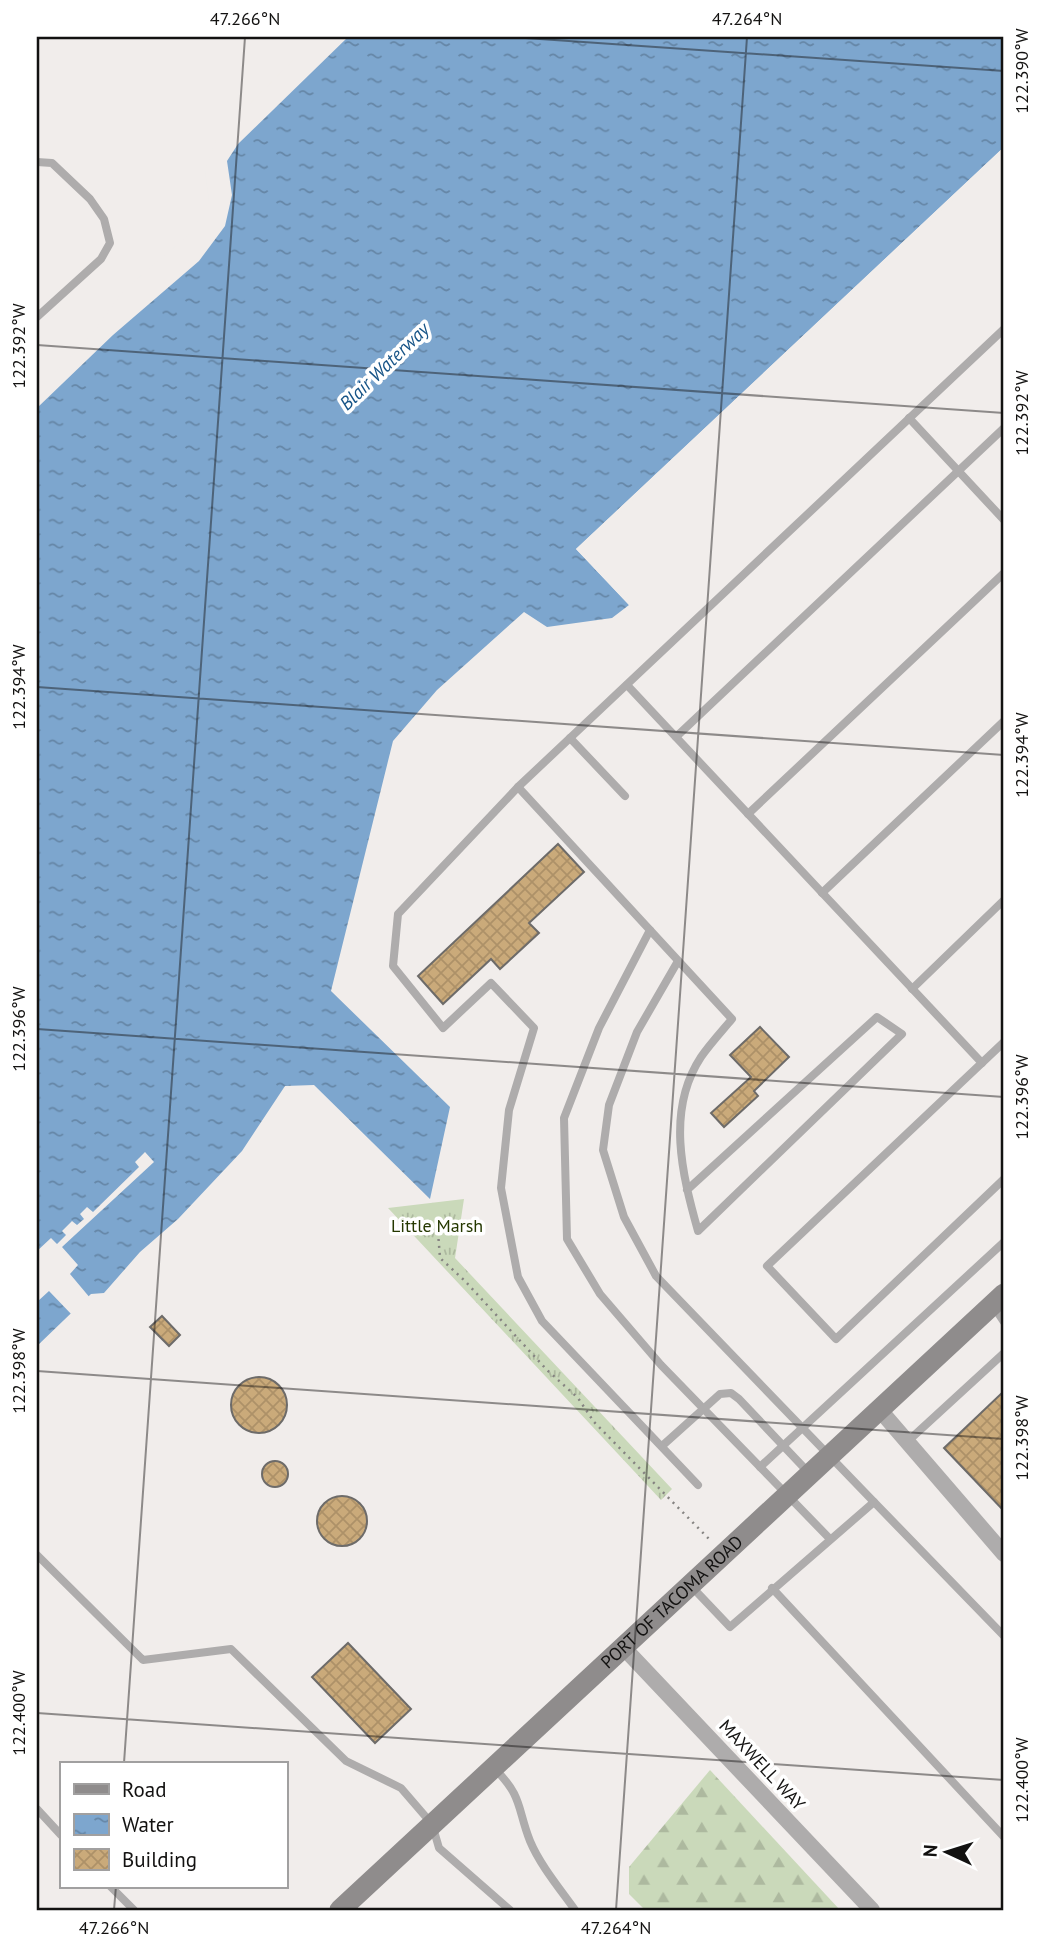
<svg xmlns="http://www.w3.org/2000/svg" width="1041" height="1947" font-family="'PT Sans',sans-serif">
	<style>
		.grass { fill: url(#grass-tufts) }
		.forest { fill: url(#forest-firs) }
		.water { fill: url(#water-ripples) }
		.pier { fill: #f1edeb }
		.building { fill: url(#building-cross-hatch); stroke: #6d6b69; stroke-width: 2 }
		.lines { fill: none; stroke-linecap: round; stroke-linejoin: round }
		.path { stroke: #858381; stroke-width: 2.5; stroke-dasharray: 2 5; stroke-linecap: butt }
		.service { stroke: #aeacac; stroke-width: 8 }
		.minor { stroke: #aeacac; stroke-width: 16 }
		.secondary { stroke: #8f8c8c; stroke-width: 21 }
		.ticks { fill: none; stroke: #131211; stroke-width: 2; stroke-opacity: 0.45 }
		.labels { text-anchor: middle; stroke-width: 7; stroke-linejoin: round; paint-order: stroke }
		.park-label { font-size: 18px; fill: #253800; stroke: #fff }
		.street-label { font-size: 18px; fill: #131211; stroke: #fff }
		.water-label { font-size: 19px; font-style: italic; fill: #175487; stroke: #fff }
		.neatline { fill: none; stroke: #131211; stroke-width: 2.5 }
		.ticks-label { font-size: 18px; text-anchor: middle; fill: #131211 }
	</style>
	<defs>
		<pattern id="grass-tufts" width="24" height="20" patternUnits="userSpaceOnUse" patternTransform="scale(1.75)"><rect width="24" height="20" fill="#cad9ba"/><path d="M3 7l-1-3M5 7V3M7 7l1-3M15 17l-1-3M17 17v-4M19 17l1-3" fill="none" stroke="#adb99f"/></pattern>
		<pattern id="forest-firs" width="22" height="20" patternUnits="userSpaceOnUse" patternTransform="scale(1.75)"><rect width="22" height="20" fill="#cad9ba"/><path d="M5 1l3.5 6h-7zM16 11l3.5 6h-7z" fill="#adb99f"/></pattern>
		<pattern id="water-ripples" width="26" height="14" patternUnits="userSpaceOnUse" patternTransform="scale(1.75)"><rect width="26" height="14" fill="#7da6ce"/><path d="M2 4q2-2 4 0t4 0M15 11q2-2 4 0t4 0" fill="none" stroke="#6586a6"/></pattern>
		<pattern id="building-cross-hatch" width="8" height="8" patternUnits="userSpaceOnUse" patternTransform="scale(1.75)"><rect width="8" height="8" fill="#caaa7a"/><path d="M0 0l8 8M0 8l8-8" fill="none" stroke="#ad9168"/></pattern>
	</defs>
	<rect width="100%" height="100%" fill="#f1edeb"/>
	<path class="grass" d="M464 1199 455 1258 672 1489 661 1500 388 1208Z"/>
	<path class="forest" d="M710 1770 840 1910H645L629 1894V1867Z"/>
	<path class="water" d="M321 37H1004V147L576 549 629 605 612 618 547 627 524 612 437 690 393 741 331 991 450 1107 430 1199 314 1085 285 1086 242 1151 178 1219 140 1252 104 1293 91 1294 37 1346V395L193 235 213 202 208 172Z"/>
	<g class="pier">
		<path d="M316 37H348L238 144 227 161 232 195 225 226 199 261 113 335 37 408V391L93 333 123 291 191 233 209 201 205 171 217 137Z"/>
		<path d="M1004 147V152L581 549 632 602 629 605 576 549Z"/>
		<path d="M145 1152 154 1162 62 1247 78 1265 70 1274 91 1299 73 1316 49 1291 37 1302V1251L51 1238 57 1244 66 1235 62 1231 72 1221 77 1225 84 1219 80 1214 87 1207 93 1212 139 1167 135 1162Z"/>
	</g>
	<g class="building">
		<path d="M558 844 584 872 529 923 539 933 500 969 491 959 443 1004 418 976Z"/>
		<path d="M760 1027 789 1057 754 1091 758 1096 724 1127 711 1113 751 1077 730 1055Z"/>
		<path d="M162 1316 180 1335 169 1346 150 1327Z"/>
		<circle cx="259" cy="1405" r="28"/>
		<path d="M1004 1391V1511L944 1448Z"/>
		<circle cx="275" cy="1474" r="13"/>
		<circle cx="342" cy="1521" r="25"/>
		<path d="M348 1643 411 1709 375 1743 312 1677Z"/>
	</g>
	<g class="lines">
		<path class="path" d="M438 1232 440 1258 465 1281 547 1370 578 1398 594 1422 712 1542"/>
		<g class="service">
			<path d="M37 162 52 163 90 199 104 219 110 243 101 259 37 317"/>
			<path d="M909 418 1004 520"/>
			<path d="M627 685 982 1063"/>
			<path d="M676 737 1004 428"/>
			<path d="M570 738 625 796"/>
			<path d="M518 787 732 1019C722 1031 710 1044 701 1057 666 1110 682 1174 698 1231L902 1034 877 1017 687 1190"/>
			<path d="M748 814 1004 573"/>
			<path d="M822 893 1004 721"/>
			<path d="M650 930 599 1028 564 1118 567 1239 600 1294 661 1365 830 1539"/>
			<path d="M678 961 637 1032 609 1105 603 1150 624 1217 656 1276 874 1502 730 1627 692 1587"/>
			<path d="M912 989 1004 900"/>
			<path d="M1004 1042 767 1266 836 1339 1004 1179"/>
			<path d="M994 1307 1004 1322"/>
			<path d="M907 1442 1004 1353"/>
			<path d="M662 1446 720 1394 731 1393 739 1399 809 1473"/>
			<path d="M760 1467 1004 1242"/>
			<path d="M698 1485 542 1321 518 1277 501 1188 509 1110 534 1028 491 983 443 1028 393 966 398 914 518 787 1004 329"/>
			<path d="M874 1502 1004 1636"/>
			<path d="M37 1555 143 1660 231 1649 346 1761 401 1788 432 1824 439 1848 510 1910"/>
			<path d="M772 1588 1004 1837"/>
			<path d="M495 1769C523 1797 517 1808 530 1841 540 1865 560 1889 575 1910"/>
			<path d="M37 1809 61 1835"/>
			<path d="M110 1886 134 1910"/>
		</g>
		<g class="minor">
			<path d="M879 1409 1004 1554"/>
			<path d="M623 1647 872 1910"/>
		</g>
		<path class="secondary" id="s1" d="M340 1910 1004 1294"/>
	</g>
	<path class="ticks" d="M511 37 1004 71M37 345 1004 413M37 687 1004 755M37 1029 1004 1097M37 1371 1004 1439M37 1713 1004 1780M124 1763 245 37M114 1910 116 1886M616 1910 747 37"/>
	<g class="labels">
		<g class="park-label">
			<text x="437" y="1232">Little Marsh</text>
		</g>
		<g class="street-label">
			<text dy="6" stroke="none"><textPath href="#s1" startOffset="453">PORT OF TACOMA ROAD</textPath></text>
			<text transform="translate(762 1765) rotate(47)" y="6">MAXWELL WAY</text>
		</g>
		<g class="water-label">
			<text transform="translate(384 366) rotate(-44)" y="7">Blair Waterway</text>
		</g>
	</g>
	<rect width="1041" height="1947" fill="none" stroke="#ffffff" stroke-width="77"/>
	<rect x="60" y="1762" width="228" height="126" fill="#ffffff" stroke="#a1a0a0" stroke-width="2"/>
	<rect x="74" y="1784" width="35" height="10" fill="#8f8c8c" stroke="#a1a0a0" stroke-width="2"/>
	<text x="122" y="1797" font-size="21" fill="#131211">Road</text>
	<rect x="74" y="1814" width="35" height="21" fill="url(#water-ripples)" stroke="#a1a0a0" stroke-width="2"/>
	<text x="122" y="1832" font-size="21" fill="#131211">Water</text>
	<rect x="74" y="1849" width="35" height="21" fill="url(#building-cross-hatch)" stroke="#a1a0a0" stroke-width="2"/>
	<text x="122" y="1867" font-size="21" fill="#131211">Building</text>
	<g transform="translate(947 1852) rotate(274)" stroke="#ffffff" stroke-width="5" paint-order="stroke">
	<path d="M0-5L12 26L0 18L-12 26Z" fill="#131211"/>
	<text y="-10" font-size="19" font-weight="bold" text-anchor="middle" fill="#131211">N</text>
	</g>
	<rect x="38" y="38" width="964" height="1871" class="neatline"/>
	<g class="ticks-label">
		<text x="245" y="25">47.266°N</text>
		<text x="747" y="25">47.264°N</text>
		<text transform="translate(1022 71) rotate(-90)" y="6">122.390°W</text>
		<text transform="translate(19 346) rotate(-90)" y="6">122.392°W</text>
		<text transform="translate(1022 413) rotate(-90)" y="6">122.392°W</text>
		<text transform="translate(19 687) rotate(-90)" y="6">122.394°W</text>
		<text transform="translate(1022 755) rotate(-90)" y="6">122.394°W</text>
		<text transform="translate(19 1029) rotate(-90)" y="6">122.396°W</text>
		<text transform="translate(1022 1097) rotate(-90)" y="6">122.396°W</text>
		<text transform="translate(19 1371) rotate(-90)" y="6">122.398°W</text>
		<text transform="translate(1022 1438) rotate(-90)" y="6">122.398°W</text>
		<text transform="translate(19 1713) rotate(-90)" y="6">122.400°W</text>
		<text transform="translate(1022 1780) rotate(-90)" y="6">122.400°W</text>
		<text x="114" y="1934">47.266°N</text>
		<text x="616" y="1934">47.264°N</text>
	</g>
</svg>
